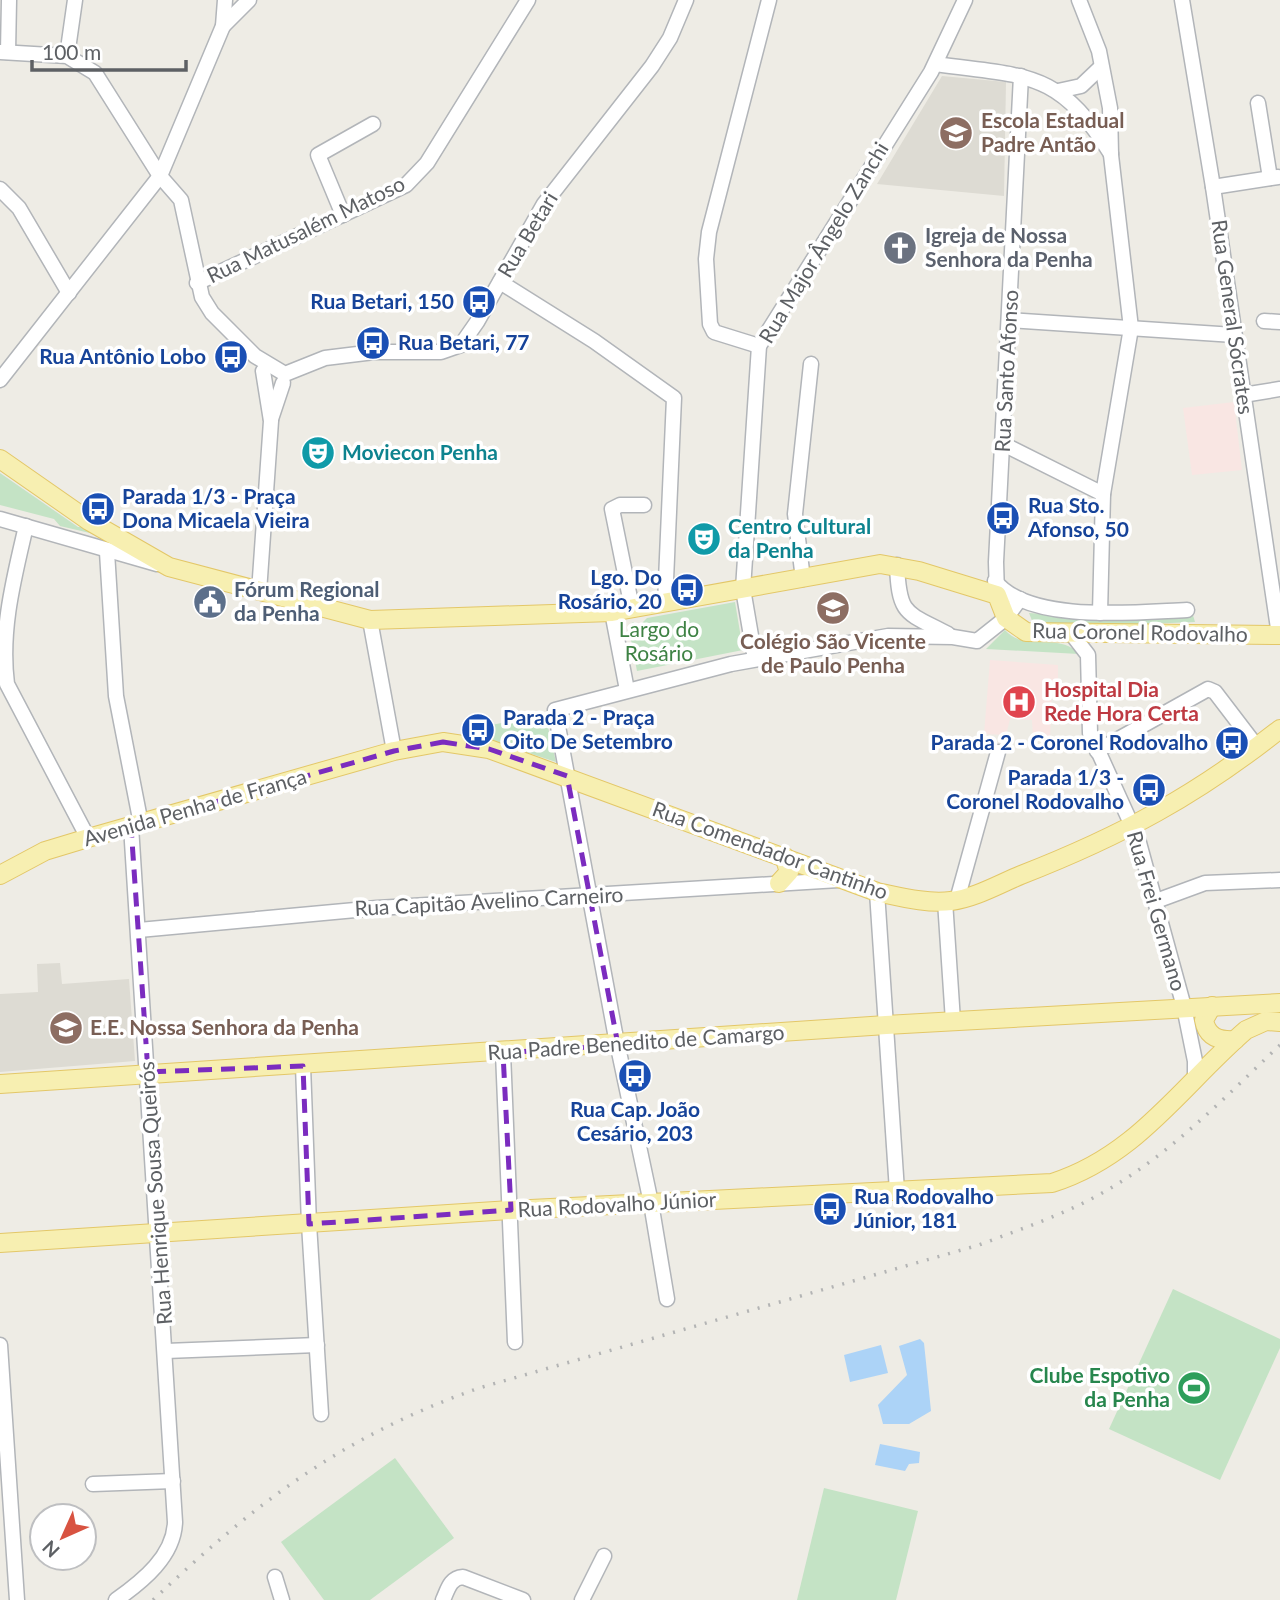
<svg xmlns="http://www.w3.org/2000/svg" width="1280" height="1600" font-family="Lato,sans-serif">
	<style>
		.education { fill: #dddbd3 }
		.medical { fill: #f9e6e3 }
		.green { fill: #c4e3c5 }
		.water { fill: #acd3f7 }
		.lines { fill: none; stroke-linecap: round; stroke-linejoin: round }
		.minor-casing { stroke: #b2b5b9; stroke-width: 17 }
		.major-casing { stroke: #e3c768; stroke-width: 20 }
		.minor { stroke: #fff; stroke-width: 14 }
		.major { stroke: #f7efb1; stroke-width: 18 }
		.rail { stroke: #b3b4b4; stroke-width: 3.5; stroke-dasharray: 2 9; stroke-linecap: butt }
		.marked { fill: none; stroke: #7b2cbf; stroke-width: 5; stroke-dasharray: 14 9; stroke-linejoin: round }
		.labels { text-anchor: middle; stroke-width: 7; stroke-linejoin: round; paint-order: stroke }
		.education-label { font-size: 21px; font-weight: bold; fill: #785e54; stroke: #fff; text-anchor: start }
		.street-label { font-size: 21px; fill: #5d6064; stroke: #fff }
		.worship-label { font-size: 21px; font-weight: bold; fill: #5b616d; stroke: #fff; text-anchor: start }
		.transit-label { font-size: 21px; font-weight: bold; fill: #164399; stroke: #fff; text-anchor: end }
		.culture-label { font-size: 21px; font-weight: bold; fill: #0d838f; stroke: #fff; text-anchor: start }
		.service-label { font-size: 21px; font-weight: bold; fill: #4e5e75; stroke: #fff; text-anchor: start }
		.park-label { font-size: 21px; fill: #3e8244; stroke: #fff }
		.health-label { font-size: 21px; font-weight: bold; fill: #be3a42; stroke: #fff; text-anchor: start }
		.leisure-label { font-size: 21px; font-weight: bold; fill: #27864d; stroke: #fff; text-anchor: end }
	</style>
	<rect width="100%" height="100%" fill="#eeece5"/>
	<g class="education">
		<path d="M942 76 1006 82 1004 196 877 184Z"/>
		<path d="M60 963 62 984 129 979 135 1061 0 1072V994L38 992 37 964Z"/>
	</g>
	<g class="medical">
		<path d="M1234 402 1242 470 1192 475 1183 408Z"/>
		<path d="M990 660 1058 665V683L1052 685 1050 740 1033 737 1032 720 1010 719 1006 735 984 734Z"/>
	</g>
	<g class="green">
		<path d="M0 473 78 527H85L94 534 60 526 54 519 0 505Z"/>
		<path d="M735 602 743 650 637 671 631 640 636 630 630 625 633 622 639 626 647 618Z"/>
		<path d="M1192 612 1195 622 1097 626 1033 623 1029 613 1132 620Z"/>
		<path d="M1005 630C1025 653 1059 631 1079 654L986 649Z"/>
		<path d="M545 714 556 762 462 731Z"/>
		<path d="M1173 1289 1280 1339V1348L1220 1480 1109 1429Z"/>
		<path d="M395 1458 454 1538 370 1600H324L281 1542Z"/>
		<path d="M824 1488 918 1511 896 1600H797Z"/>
	</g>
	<g class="water">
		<path d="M920 1339 924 1343 931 1411 909 1424H883L878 1405 907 1375 899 1346Z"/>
		<path d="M881 1345 888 1373 850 1382 844 1355Z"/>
		<path d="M880 1444 920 1452 919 1463 909 1464 905 1471 875 1465Z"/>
	</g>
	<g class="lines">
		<g class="minor-casing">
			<g id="minor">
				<path d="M1079 0 1099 51 1110 108 1111 155 1131 328 1103 494 1100 613"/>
				<path d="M1182 0 1213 187 1279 635"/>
				<path d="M223 26 249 0"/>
				<path d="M0 52 67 56 95 73 160 176 181 200 202 297 212 313 255 356 285 374 325 358 374 352H441L461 345 477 322 544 204 652 66 670 38 686 0"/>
				<path d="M8 52 9 0"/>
				<path d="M67 56 75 0"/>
				<path d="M936 64C1027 77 1058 69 1111 154"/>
				<path d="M1058 91 1081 86 1101 67"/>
				<path d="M1258 103 1270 178"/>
				<path d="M1213 187 1278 177"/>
				<path d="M0 189 19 208 69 293"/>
				<path d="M343 215 318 155 373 124"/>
				<path d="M500 282 594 341 674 398 665 603"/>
				<path d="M197 283 406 185 427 163 528 0"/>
				<path d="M1009 320 1234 335"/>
				<path d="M1264 321 1280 322"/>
				<path d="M759 346 714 332 710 324 706 259 709 232 769 0"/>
				<path d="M0 380 160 176 223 26 225 0"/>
				<path d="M1243 395 1280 389"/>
				<path d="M271 419 283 383"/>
				<path d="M1003 444 1103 494"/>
				<path d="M0 519 157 564"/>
				<path d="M26 526C14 578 0 630 7 684L88 838"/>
				<path d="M107 552 116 696 141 824"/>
				<path d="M897 565C899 616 906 612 948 634"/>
				<path d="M803 579 795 514 811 364"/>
				<path d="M995 581C1029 624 1137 612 1187 610"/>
				<path d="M259 592 271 421 263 371"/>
				<path d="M997 595 996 562 1021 76"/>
				<path d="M632 608 612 509 620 505H644"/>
				<path d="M612 612 627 690"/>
				<path d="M370 620 394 751"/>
				<path d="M1071 633 1088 655 1090 733 1138 839 1184 1007 1195 1061V1076"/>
				<path d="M755 659 743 589 759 346 931 72 965 0"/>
				<path d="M1097 751 1208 689 1215 692 1257 747"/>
				<path d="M877 892 897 1191"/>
				<path d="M957 900 998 752"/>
				<path d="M945 901 953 1021"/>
				<path d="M1156 901 1205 883 1280 880"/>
				<path d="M139 930 377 908 839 880"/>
				<path d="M503 1053 515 1342"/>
				<path d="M303 1066 309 1224 321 1414"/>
				<path d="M667 1299 651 1203 615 1033 555 710 731 664 888 636 953 637 977 641 1006 618 1020 599"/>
				<path d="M0 1345 17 1600"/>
				<path d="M166 1351 317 1345"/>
				<path d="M93 1484 173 1481"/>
				<path d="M275 1577 282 1600"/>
				<path d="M116 1600C143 1581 174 1556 175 1522L131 826"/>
				<path d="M443 1600C448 1589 450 1578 463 1577L523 1600"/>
				<path d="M582 1600 604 1556"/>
			</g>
		</g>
		<g class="major-casing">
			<g id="major">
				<path d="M0 459 89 521 169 567 370 620 612 612 880 564 919 571 997 595 1006 618 1026 632 1280 635"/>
				<path d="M0 875 45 851 88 838 394 751 443 742 489 749 877 892C901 897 927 904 951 901 975 898 999 884 1021 875 1121 836 1197 795 1280 729"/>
				<path d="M779 883 789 872 784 856"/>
				<path d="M1212 1006 1204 1020C1207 1037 1219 1041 1235 1040"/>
				<path d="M0 1084 886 1025 1280 1003"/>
				<path d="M0 1243 511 1210 1052 1183C1137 1156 1181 1086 1246 1030L1266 1021 1280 1022"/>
			</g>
		</g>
		<use href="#minor" class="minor"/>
		<use href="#major" class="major"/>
		<path class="rail" d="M153 1600C258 1501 341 1437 479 1388L979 1245C1018 1230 1057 1217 1093 1198 1165 1160 1222 1100 1280 1045"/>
	</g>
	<path class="marked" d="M443 742 489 749 567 776 618 1045 503 1053 511 1210 309 1224 303 1066 148 1072 131 826 394 751Z"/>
	<defs>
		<g id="school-disc" transform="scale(1.75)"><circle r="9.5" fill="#8d6e63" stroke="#fff"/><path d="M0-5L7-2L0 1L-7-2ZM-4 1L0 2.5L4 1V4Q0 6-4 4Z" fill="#fff"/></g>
		<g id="church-disc" transform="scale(1.75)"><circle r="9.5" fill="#6b7280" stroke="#fff"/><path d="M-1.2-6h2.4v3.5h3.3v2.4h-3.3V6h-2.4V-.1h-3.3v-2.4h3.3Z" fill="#fff"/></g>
		<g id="bus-disc" transform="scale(1.75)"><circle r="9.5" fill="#1a4fb4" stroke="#fff"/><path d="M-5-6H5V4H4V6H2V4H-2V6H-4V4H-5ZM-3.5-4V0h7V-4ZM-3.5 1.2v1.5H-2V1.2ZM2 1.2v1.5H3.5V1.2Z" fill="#fff"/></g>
		<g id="theatre-disc" transform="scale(1.75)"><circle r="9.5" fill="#0f9aa8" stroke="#fff"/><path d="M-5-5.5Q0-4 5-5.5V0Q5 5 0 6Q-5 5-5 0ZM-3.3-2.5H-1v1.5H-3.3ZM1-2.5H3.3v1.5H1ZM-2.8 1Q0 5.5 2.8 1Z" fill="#fff"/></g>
		<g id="civic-disc" transform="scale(1.75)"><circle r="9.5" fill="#5c6f8a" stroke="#fff"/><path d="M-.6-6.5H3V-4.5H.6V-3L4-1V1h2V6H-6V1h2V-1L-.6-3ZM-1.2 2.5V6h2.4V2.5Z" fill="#fff"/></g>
		<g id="hospital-disc" transform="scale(1.75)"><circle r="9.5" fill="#e0444e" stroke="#fff"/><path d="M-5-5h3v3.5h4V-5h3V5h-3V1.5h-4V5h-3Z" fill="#fff"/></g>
		<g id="stadium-disc" transform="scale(1.75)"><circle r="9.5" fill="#2e9e5b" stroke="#fff"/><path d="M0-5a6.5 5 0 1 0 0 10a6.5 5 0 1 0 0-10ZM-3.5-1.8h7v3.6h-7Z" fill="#fff"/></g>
	</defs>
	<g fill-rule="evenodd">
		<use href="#school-disc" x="956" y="133"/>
		<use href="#church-disc" x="900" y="248"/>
		<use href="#bus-disc" x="479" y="302"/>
		<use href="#bus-disc" x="373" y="343"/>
		<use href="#bus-disc" x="231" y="357"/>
		<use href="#theatre-disc" x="318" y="453"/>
		<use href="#bus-disc" x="98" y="509"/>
		<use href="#bus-disc" x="1003" y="518"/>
		<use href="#theatre-disc" x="704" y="539"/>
		<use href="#bus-disc" x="687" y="590"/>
		<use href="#civic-disc" x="210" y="602"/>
		<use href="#school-disc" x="833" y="608"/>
		<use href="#hospital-disc" x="1019" y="702"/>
		<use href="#bus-disc" x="478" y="730"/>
		<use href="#bus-disc" x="1232" y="743"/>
		<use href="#bus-disc" x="1149" y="790"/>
		<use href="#school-disc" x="66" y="1028"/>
		<use href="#bus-disc" x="635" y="1076"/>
		<use href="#bus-disc" x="830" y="1209"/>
		<use href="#stadium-disc" x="1194" y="1388"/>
	</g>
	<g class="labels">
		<g class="education-label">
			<text x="981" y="128">Escola Estadual<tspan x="981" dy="24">Padre Antão</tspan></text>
			<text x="833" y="649" text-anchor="middle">Colégio São Vicente<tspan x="833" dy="24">de Paulo Penha</tspan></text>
			<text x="90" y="1035">E.E. Nossa Senhora da Penha</text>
		</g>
		<g class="street-label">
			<text transform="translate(306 230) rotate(-26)" y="7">Rua Matusalém Matoso</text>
			<text transform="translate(528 235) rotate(-59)" y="7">Rua Betari</text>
			<text transform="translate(824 243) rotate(-59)" y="7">Rua Major Ângelo Zanchi</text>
			<text transform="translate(1232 317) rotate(82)" y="7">Rua General Sócrates</text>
			<text transform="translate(1007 371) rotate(-87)" y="7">Rua Santo Afonso</text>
			<text transform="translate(1140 633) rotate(1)" y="7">Rua Coronel Rodovalho</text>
			<text transform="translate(195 808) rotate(-16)" y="7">Avenida Penha de França</text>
			<text transform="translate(770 851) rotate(20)" y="7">Rua Comendador Cantinho</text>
			<text transform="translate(489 902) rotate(-3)" y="7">Rua Capitão Avelino Carneiro</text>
			<text transform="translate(1156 911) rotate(74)" y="7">Rua Frei Germano</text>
			<text transform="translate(636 1043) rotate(-4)" y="7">Rua Padre Benedito de Camargo</text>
			<text transform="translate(156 1193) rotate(-94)" y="7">Rua Henrique Sousa Queirós</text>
			<text transform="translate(617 1205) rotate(-3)" y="7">Rua Rodovalho Júnior</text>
		</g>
		<g class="worship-label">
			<text x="925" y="243">Igreja de Nossa<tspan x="925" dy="24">Senhora da Penha</tspan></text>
		</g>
		<g class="transit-label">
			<text x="454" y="309">Rua Betari, 150</text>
			<text x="398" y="350" text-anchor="start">Rua Betari, 77</text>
			<text x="206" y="364">Rua Antônio Lobo</text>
			<text x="122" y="504" text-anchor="start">Parada 1/3 - Praça<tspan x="122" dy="24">Dona Micaela Vieira</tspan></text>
			<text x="1028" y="513" text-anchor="start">Rua Sto.<tspan x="1028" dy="24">Afonso, 50</tspan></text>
			<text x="662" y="585">Lgo. Do<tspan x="662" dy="24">Rosário, 20</tspan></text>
			<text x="503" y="725" text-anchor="start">Parada 2 - Praça<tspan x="503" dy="24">Oito De Setembro</tspan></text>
			<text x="1208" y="750">Parada 2 - Coronel Rodovalho</text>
			<text x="1124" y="785">Parada 1/3 -<tspan x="1124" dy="24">Coronel Rodovalho</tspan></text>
			<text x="635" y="1117" text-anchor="middle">Rua Cap. João<tspan x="635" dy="24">Cesário, 203</tspan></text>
			<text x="854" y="1204" text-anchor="start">Rua Rodovalho<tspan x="854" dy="24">Júnior, 181</tspan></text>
		</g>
		<g class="culture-label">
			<text x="342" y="460">Moviecon Penha</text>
			<text x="728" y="534">Centro Cultural<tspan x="728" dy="24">da Penha</tspan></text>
		</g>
		<g class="service-label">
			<text x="234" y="597">Fórum Regional<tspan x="234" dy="24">da Penha</tspan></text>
		</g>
		<g class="park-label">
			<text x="659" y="637">Largo do<tspan x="659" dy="24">Rosário</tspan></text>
		</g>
		<g class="health-label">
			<text x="1044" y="697">Hospital Dia<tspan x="1044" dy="24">Rede Hora Certa</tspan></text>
		</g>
		<g class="leisure-label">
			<text x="1170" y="1383">Clube Espotivo<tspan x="1170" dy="24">da Penha</tspan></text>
		</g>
	</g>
	<g transform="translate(63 1537) rotate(225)"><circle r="33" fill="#ffffff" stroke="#bebfc1" stroke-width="2"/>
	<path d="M0-5L12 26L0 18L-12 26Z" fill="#d85341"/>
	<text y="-10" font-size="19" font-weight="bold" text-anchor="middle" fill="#5d6064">N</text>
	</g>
	<path d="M32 60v10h154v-10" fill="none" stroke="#5d6064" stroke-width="3.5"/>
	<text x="42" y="60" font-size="21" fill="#5d6064" stroke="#ffffff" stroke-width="5" paint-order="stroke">100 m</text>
</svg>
